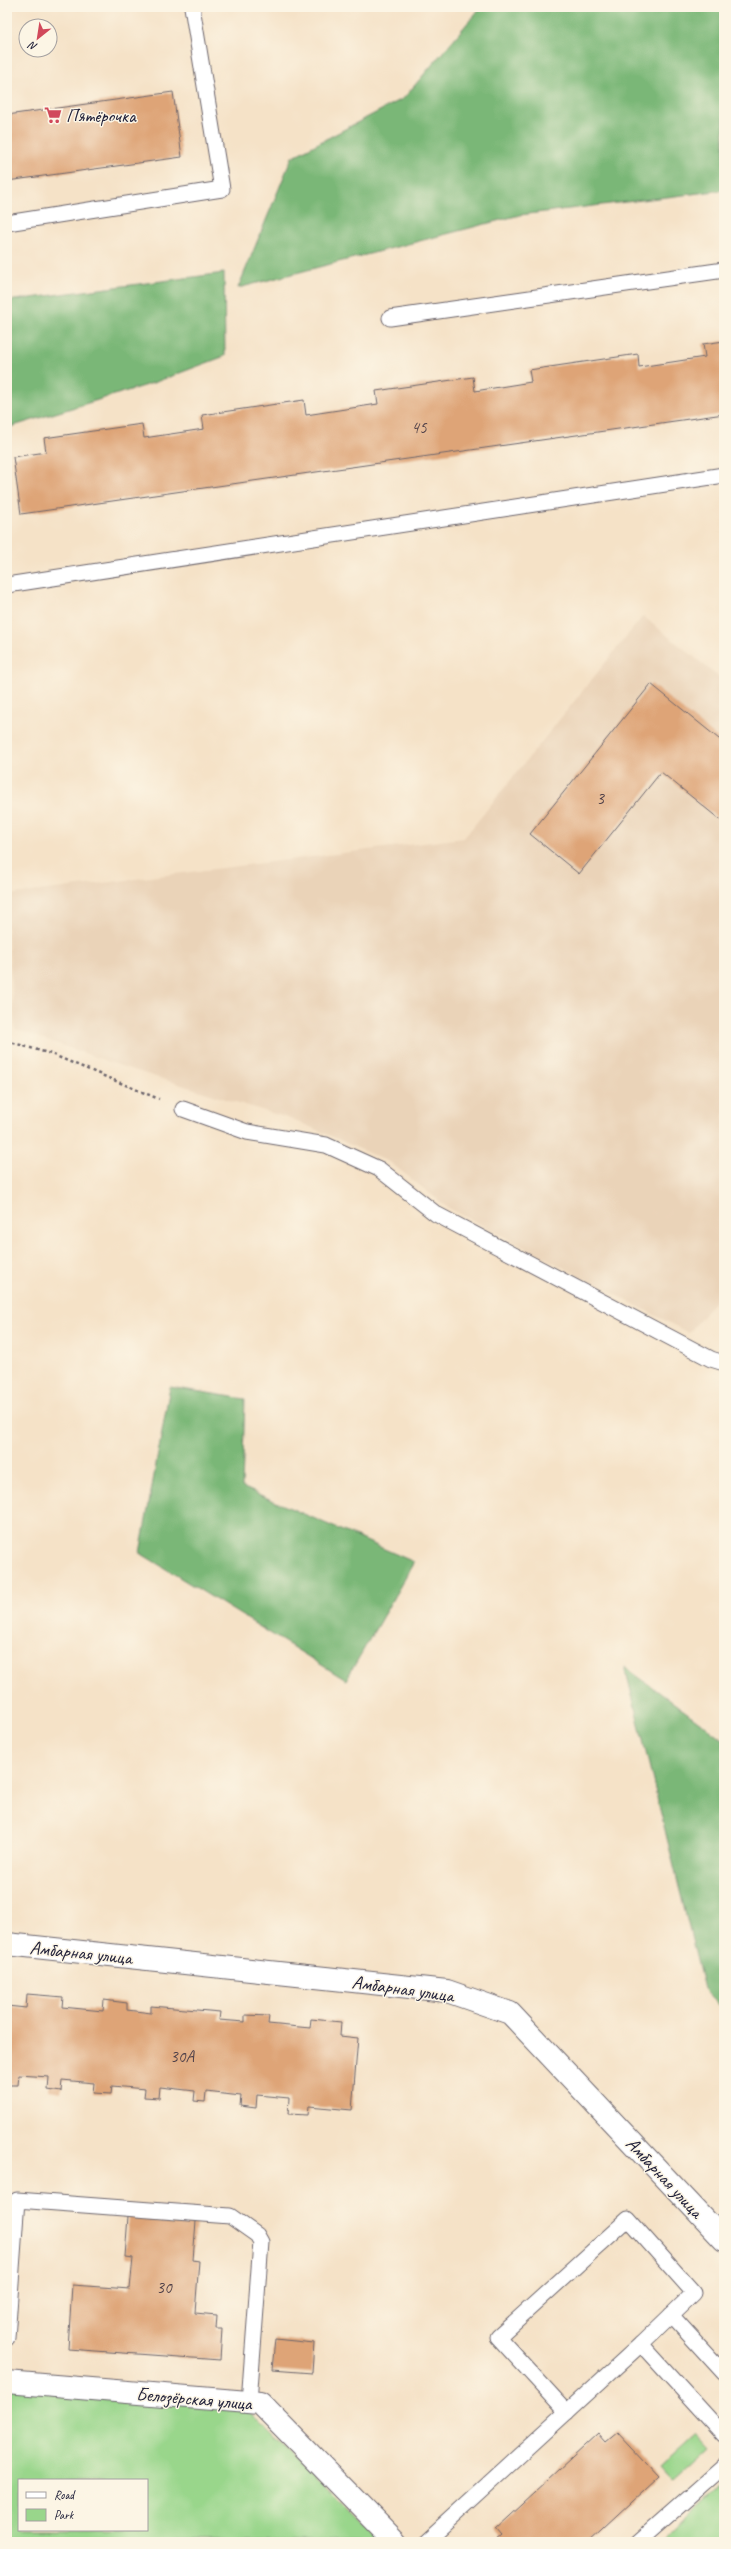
<svg xmlns="http://www.w3.org/2000/svg" width="731" height="2549" font-family="Caveat,sans-serif">
	<style>
		.built { fill: #ead3b8 }
		.green { fill: #99d68b; stroke: #5e7c63; fill-rule: evenodd }
		.forest { fill: #7ab777; stroke: #4e6c59 }
		.building { fill: #dea477 }
		.lines { fill: none; stroke-linecap: round; stroke-linejoin: round }
		.service-casing { stroke: #6c656c; stroke-width: 17 }
		.minor-casing { stroke: #6c656c; stroke-width: 24 }
		.path { stroke: #6c656c; stroke-width: 2.5; stroke-dasharray: 3 3; stroke-linecap: butt }
		.service { stroke: #fff; stroke-width: 15 }
		.minor { stroke: #fff; stroke-width: 22 }
		.labels { text-anchor: middle; stroke-width: 3; stroke-linejoin: round; paint-order: stroke }
		.number-label { font-size: 17px; fill: #51424a }
		.poi-label { font-size: 19px; fill: #22223b; stroke: #fcf5e5; text-anchor: start }
		.street-label { font-size: 19px; fill: #22223b; stroke: #fcf5e5 }
	</style>
	<rect width="100%" height="100%" fill="#fcf5e5"/>
	<filter id="ink" filterUnits="userSpaceOnUse"><feTurbulence type="fractalNoise" baseFrequency=".025" numOctaves="2"/><feDisplacementMap in="SourceGraphic" scale="8" xChannelSelector="R" yChannelSelector="G"/><feConvolveMatrix kernelMatrix="1 2 1 2 8 2 1 2 1" color-interpolation-filters="sRGB"/></filter>
	<filter id="wash" filterUnits="userSpaceOnUse"><feTurbulence type="fractalNoise" baseFrequency=".012" numOctaves="4" result="noise"/><feDisplacementMap in="SourceGraphic" scale="16" xChannelSelector="R" yChannelSelector="G"/><feGaussianBlur stdDeviation="0.9" result="paint"/><feColorMatrix in="noise" values="0 0 0 0 0 0 0 0 0 0 0 0 0 0 0 0 0 1.4 0 .05"/><feComposite in="paint" operator="in"/></filter>
	<g filter="url(#wash)">
		<rect width="100%" height="100%" fill="#f5e2c7"/>
		<path class="built" d="M643 616 724 681V1290L689 1333 447 1207 391 1163 297 1121 124 1067 15 1029 7 925V895L464 838Z"/>
		<g class="green">
			<path d="M7 2386 242 2404 380 2542H7ZM19 2480H147V2530H19Z"/>
			<path d="M695 2434 709 2449 673 2482 659 2467Z"/>
			<path d="M724 2484V2542H661Z"/>
		</g>
		<g class="forest">
			<path d="M481 7H724V190L520 215 238 288 292 157 404 98Z"/>
			<path d="M224 273 225 356 153 383 7 428V301Z"/>
			<path d="M170 1387 245 1399 242 1487 414 1562 346 1680 140 1553Z"/>
			<path d="M625 1667 724 1740V2009L704 1989Z"/>
		</g>
		<g id="blocks">
			<g class="building">
				<path d="M173 92 182 157 7 181V115Z"/>
				<path d="M724 341V414L21 514 13 457 46 452 44 438 142 424 144 438 204 429 202 415 304 400 306 415 378 404 376 391 473 377 475 391 531 382 529 370 638 354 639 367 705 357 703 344Z"/>
				<path d="M651 684 724 743V823L661 772 579 874 530 834Z"/>
				<path d="M27 1994 63 1997 62 2007 103 2011 104 2000 127 2003V2010L151 2013V2006L220 2012 219 2020 245 2022V2015L269 2016 268 2024 310 2028 311 2019 341 2022 340 2036 358 2038 352 2110 309 2106 308 2115 288 2114 289 2098 257 2095 256 2108 240 2106 241 2096 206 2092 205 2102 194 2101 195 2091 160 2087 159 2098 144 2097 145 2089 112 2086 111 2094 93 2093 94 2083 62 2080 61 2092 48 2090 49 2077 19 2075 18 2085H7V2006L26 2008Z"/>
				<path d="M128 2216 196 2221 193 2260 199 2261 195 2313 217 2315 216 2329H222L220 2360 68 2349 72 2285 130 2289 133 2258 125 2257Z"/>
				<path d="M275 2339 314 2343 312 2373 272 2370Z"/>
				<path d="M617 2432 659 2477 589 2542H494L502 2535 496 2528 598 2434 605 2442Z"/>
			</g>
		</g>
	</g>
	<g filter="url(#ink)">
		<use href="#blocks" fill-opacity="0" stroke="#6c656c" stroke-width="1"/>
		<g class="lines">
			<g class="service-casing">
				<g id="service">
					<path d="M7 223 222 189 192 7"/>
					<path d="M390 318 724 270"/>
					<path d="M7 585 724 475"/>
					<path d="M183 1109 247 1132 326 1145 379 1169 436 1214 711 1359 724 1363"/>
					<path d="M671 2315 724 2373"/>
					<path d="M7 2338 17 2200 230 2216 257 2235 261 2242 249 2402"/>
					<path d="M567 2412 498 2337 628 2219 694 2293 641 2344"/>
					<path d="M425 2542 641 2344 724 2435"/>
					<path d="M638 2542 724 2466"/>
				</g>
			</g>
			<g class="minor-casing">
				<g id="minor">
					<path d="M7 1944 447 1991 510 2013 724 2240"/>
					<path d="M7 2382 260 2403 396 2542"/>
				</g>
			</g>
			<path class="path" d="M7 1041 51 1054 159 1099"/>
			<use href="#service" class="service"/>
			<use href="#minor" class="minor"/>
		</g>
	</g>
	<defs>
		<g id="supermarket-bare" transform="scale(1.38)"><path d="M-6-5.5h2.5l.6 2H6L4.5 2H-2.5L-4.4-4H-6ZM-1.5 3.2a1.3 1.3 0 1 0 .1 0ZM3 3.2a1.3 1.3 0 1 0 .1 0Z" fill="#d1495b" stroke="#fcf5e5" stroke-width="2.5" paint-order="stroke"/></g>
	</defs>
	<g fill-rule="evenodd">
		<use href="#supermarket-bare" x="53" y="115"/>
	</g>
	<g class="labels">
		<g class="number-label">
			<text x="419" y="433">45</text>
			<text x="600" y="804">3</text>
			<text x="182" y="2062">30А</text>
			<text x="164" y="2293">30</text>
		</g>
		<g class="poi-label">
			<text x="66" y="122">Пятёрочка</text>
		</g>
		<g class="street-label">
			<text transform="translate(81 1952) rotate(6)" y="7">Амбарная улица</text>
			<text transform="translate(403 1988) rotate(8)" y="7">Амбарная улица</text>
			<text transform="translate(665 2177) rotate(47)" y="7">Амбарная улица</text>
			<text transform="translate(194 2398) rotate(5)" y="7">Белозёрская улица</text>
		</g>
	</g>
	<rect width="731" height="2549" fill="none" stroke="#fcf5e5" stroke-width="24"/>
	<rect x="18" y="2479" width="130" height="52" fill="#fcf5e5" stroke="#a5a1a1"/>
	<rect x="26" y="2492" width="20" height="6" fill="#ffffff" stroke="#a5a1a1"/>
	<text x="54" y="2499" font-size="12" fill="#22223b">Road</text>
	<rect x="26" y="2509" width="20" height="12" fill="#99d68b" stroke="#a5a1a1"/>
	<text x="54" y="2519" font-size="12" fill="#22223b">Park</text>
	<g transform="translate(38 38) rotate(210)"><circle r="19" fill="#fcf5e5" stroke="#a5a1a1"/>
	<path d="M0-3L7 15L0 10L-7 15Z" fill="#d1495b"/>
	<text y="-6" font-size="11" font-weight="bold" text-anchor="middle" fill="#22223b">N</text>
	</g>
</svg>
